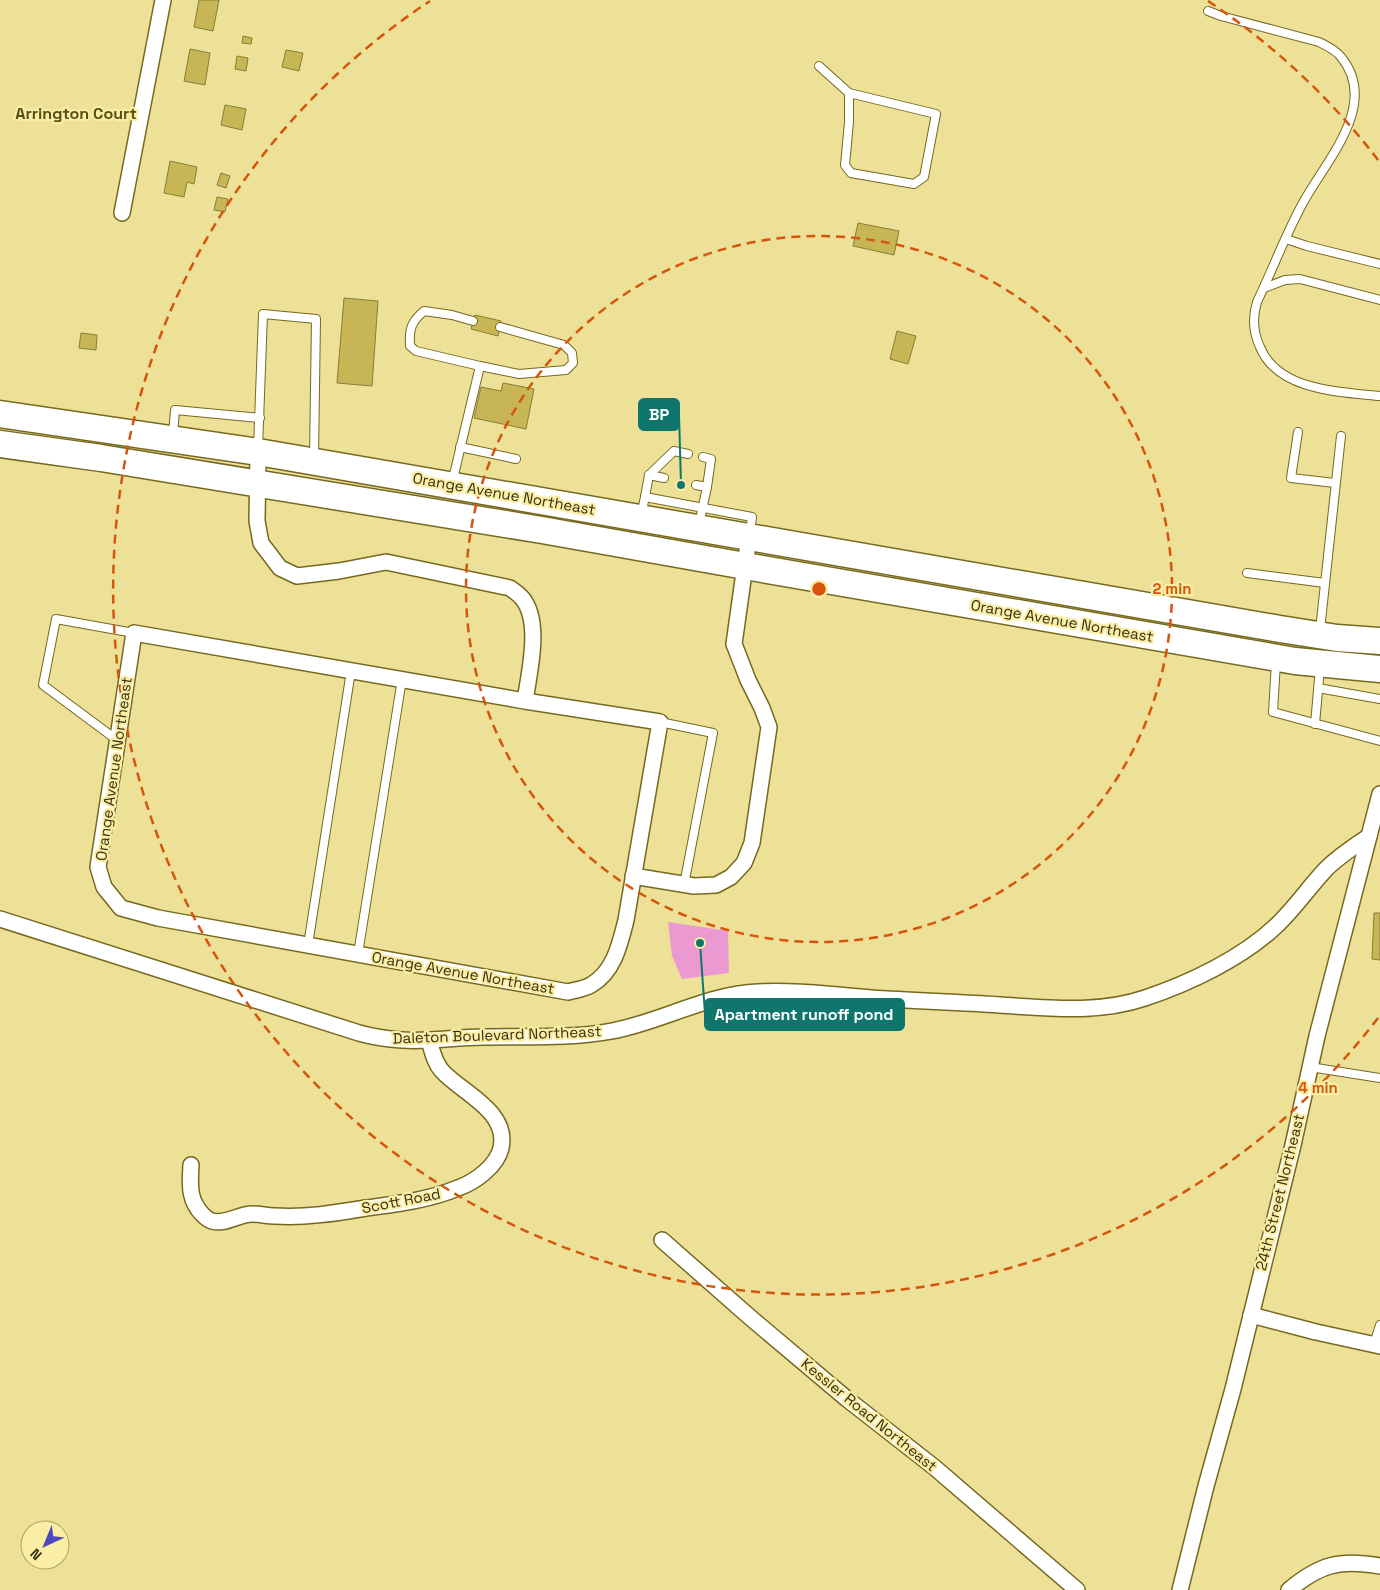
<svg xmlns="http://www.w3.org/2000/svg" width="1380" height="1590" font-family="'Space Grotesk',sans-serif">
	<style>
		.water { fill: #eb9ad1 }
		.building { fill: #c7b655; stroke: #897d35 }
		.lines { fill: none; stroke-linecap: round; stroke-linejoin: round }
		.lane-casing { stroke: #76691f; stroke-width: 10 }
		.street-casing { stroke: #76691f; stroke-width: 18 }
		.highway-casing { stroke: #76691f; stroke-width: 29 }
		.lane { stroke: #fff; stroke-width: 8 }
		.street { stroke: #fff; stroke-width: 15 }
		.highway { stroke: #fff; stroke-width: 26 }
		.ring { fill: none; stroke: #d6550d; stroke-width: 2.5; stroke-dasharray: 9 6 }
		.labels { text-anchor: middle; stroke-width: 4.5; stroke-linejoin: round; paint-order: stroke }
		.street-label { font-size: 15px; fill: #363012; stroke: #faeda4 }
		.neighbourhood-label { font-size: 16px; font-weight: bold; fill: #584f17; stroke: #faeda4 }
		.centre { fill: #d6550d; stroke: #faeda4; stroke-width: 2.5 }
		.ring-label { font-size: 15px; text-anchor: middle; font-weight: bold; fill: #d6550d; stroke: #faeda4; stroke-width: 4.5; stroke-linejoin: round; paint-order: stroke }
		.leader { fill: none; stroke: #0f766e; stroke-width: 2 }
		.callout-dot { fill: #0f766e; stroke: #faeda4; stroke-width: 2 }
		.callout { fill: #0f766e; stroke: #0f766e; stroke-width: 2 }
		.callout-label { font-size: 16px; text-anchor: middle; font-weight: bold; fill: #fff }
	</style>
	<rect width="100%" height="100%" fill="#ede097"/>
	<path class="water" d="M668 922 728 931 729 973 682 979 672 956Z"/>
	<g class="building">
		<path d="M199 0H219L213 31 194 27Z"/>
		<path d="M243 36 252 38 251 44 242 43Z"/>
		<path d="M190 49 210 53 205 85 184 81Z"/>
		<path d="M286 50 303 53 299 71 282 67Z"/>
		<path d="M237 56 248 58 246 71 235 69Z"/>
		<path d="M225 105 246 109 242 130 221 125Z"/>
		<path d="M170 161 197 167 194 184 187 182 184 197 164 193Z"/>
		<path d="M221 173 230 176 226 188 217 185Z"/>
		<path d="M217 197 228 199 225 212 214 210Z"/>
		<path d="M858 223 899 231 894 255 853 246Z"/>
		<path d="M344 298 378 301 372 386 337 383Z"/>
		<path d="M475 315 501 321 498 336 471 329Z"/>
		<path d="M897 331 916 336 908 364 890 359Z"/>
		<path d="M81 333 97 335 96 350 79 348Z"/>
		<path d="M503 383 534 389 526 429 474 418 481 387 501 391Z"/>
		<path d="M1374 913H1380V960L1372 959Z"/>
	</g>
	<g class="lines">
		<g class="lane-casing">
			<g id="lane">
				<path d="M1208 11 1221 16 1319 42C1327 46 1336 50 1341 57 1380 104 1326 161 1304 201 1286 233 1273 269 1257 302 1252 318 1253 332 1260 347 1278 391 1340 392 1380 396"/>
				<path d="M819 66 849 93 936 114 924 177 914 184 851 173 845 165 849 122V93"/>
				<path d="M1286 239 1307 246 1380 264"/>
				<path d="M1264 288 1285 280 1300 279 1380 300"/>
				<path d="M480 366 519 374 566 370 573 363 572 353 564 345 500 327"/>
				<path d="M1298 432 1291 478 1335 483"/>
				<path d="M173 434 175 410 260 418"/>
				<path d="M460 447 516 459"/>
				<path d="M258 448 263 314 316 319 314 457"/>
				<path d="M703 457 711 459 707 487"/>
				<path d="M649 475 674 451 688 454"/>
				<path d="M452 483 480 366 416 351 410 346C409 329 411 322 424 311L452 315 473 321"/>
				<path d="M696 485 707 487 699 524"/>
				<path d="M645 497 649 475 664 478"/>
				<path d="M641 515 645 497 752 517 750 533"/>
				<path d="M1247 573 1325 583"/>
				<path d="M1320 630 1341 436"/>
				<path d="M1276 662 1273 712 1380 741"/>
				<path d="M1318 688 1380 699"/>
				<path d="M660 722 713 733 684 885"/>
				<path d="M1315 724 1320 668"/>
				<path d="M117 740 43 685 56 619 134 633"/>
				<path d="M308 945 351 671"/>
				<path d="M358 954 402 679"/>
				<path d="M1310 1067 1380 1078"/>
				<path d="M1374 1344 1380 1325"/>
			</g>
		</g>
		<g class="street-casing">
			<g id="street">
				<path d="M122 213 163 0"/>
				<path d="M258 452 257 521 261 543 280 568 297 576 339 571 386 562 510 588C514 591 519 594 522 598 542 621 529 673 525 701L134 633 98 867 104 887 121 908 158 918 568 992C575 990 584 989 591 985 614 972 620 944 626 920L660 722 525 701"/>
				<path d="M633 876 694 886 716 885 731 877 744 863 752 843 769 727 762 708 748 680 734 644 749 537"/>
				<path d="M0 919 359 1033C373 1037 387 1039 402 1040 429 1042 456 1037 483 1037 525 1036 570 1039 612 1031 661 1022 707 994 758 992 795 990 833 995 871 998 914 1001 957 1002 1000 1005 1049 1008 1098 1014 1145 998 1190 983 1242 958 1276 926 1295 908 1309 887 1326 869 1339 856 1355 846 1369 836"/>
				<path d="M191 1165C190 1184 188 1200 203 1215 205 1217 208 1220 212 1221 225 1225 239 1214 252 1214 260 1214 267 1216 275 1216 305 1218 336 1213 366 1208 397 1204 429 1200 458 1188 475 1182 497 1166 501 1148 509 1111 462 1093 442 1071 434 1062 432 1050 429 1040"/>
				<path d="M662 1240 752 1319 847 1399 934 1467 1077 1590"/>
				<path d="M1251 1315 1316 1332 1380 1346"/>
				<path d="M1180 1590 1206 1486 1233 1389 1293 1145 1317 1036 1380 794"/>
				<path d="M1289 1590C1320 1564 1340 1559 1380 1566"/>
			</g>
		</g>
		<g class="highway-casing">
			<g id="highway">
				<path d="M0 414 258 452 1280 629 1337 638 1380 641"/>
				<path d="M0 444 101 458 542 530 745 566 1295 661 1380 669"/>
			</g>
		</g>
		<use href="#lane" class="lane"/>
		<use href="#street" class="street"/>
		<use href="#highway" class="highway"/>
	</g>
	<g class="ring">
		<circle cx="819" cy="589" r="353"/>
		<path d="M1378 1018A705 705 0 1 1 430 1M1208 1A705 705 0 0 1 1378 160"/>
	</g>
	<g class="labels">
		<g class="street-label">
			<text transform="translate(504 494) rotate(10)" y="5">Orange Avenue Northeast</text>
			<text transform="translate(1062 621) rotate(10)" y="5">Orange Avenue Northeast</text>
			<text transform="translate(114 769) rotate(-82)" y="5">Orange Avenue Northeast</text>
			<text transform="translate(463 973) rotate(10)" y="5">Orange Avenue Northeast</text>
			<text transform="translate(497 1035) rotate(-2)" y="5">Daleton Boulevard Northeast</text>
			<text transform="translate(1280 1192) rotate(-76)" y="5">24th Street Northeast</text>
			<text transform="translate(401 1201) rotate(-11)" y="5">Scott Road</text>
			<text transform="translate(869 1415) rotate(39)" y="5">Kessler Road Northeast</text>
		</g>
		<g class="neighbourhood-label">
			<text x="76" y="119">Arrington Court</text>
		</g>
	</g>
	<circle cx="819" cy="589" r="8" class="centre"/>
	<g class="ring-label">
		<text x="1172" y="594">2 min</text>
		<text x="1318" y="1093">4 min</text>
	</g>
	<path class="leader" d="M681 485L679 414M700 943L705 1014"/>
	<g class="callout-dot">
		<circle cx="681" cy="485" r="5"/>
		<circle cx="700" cy="943" r="5"/>
	</g>
	<g class="callout">
		<rect x="639" y="399" width="40" height="31" rx="5"/>
		<rect x="705" y="999" width="199" height="31" rx="5"/>
	</g>
	<g class="callout-label">
		<text x="659" y="420">BP</text>
		<text x="804" y="1020">Apartment runoff pond</text>
	</g>
	<g transform="translate(45 1545) rotate(224)"><circle r="24" fill="#faeda4" stroke="#aca16a"/>
	<path d="M0-4L9 19L0 12L-9 19Z" fill="#4e48bf"/>
	<text y="-8" font-size="14" font-weight="bold" text-anchor="middle" fill="#363012">N</text>
	</g>
</svg>
